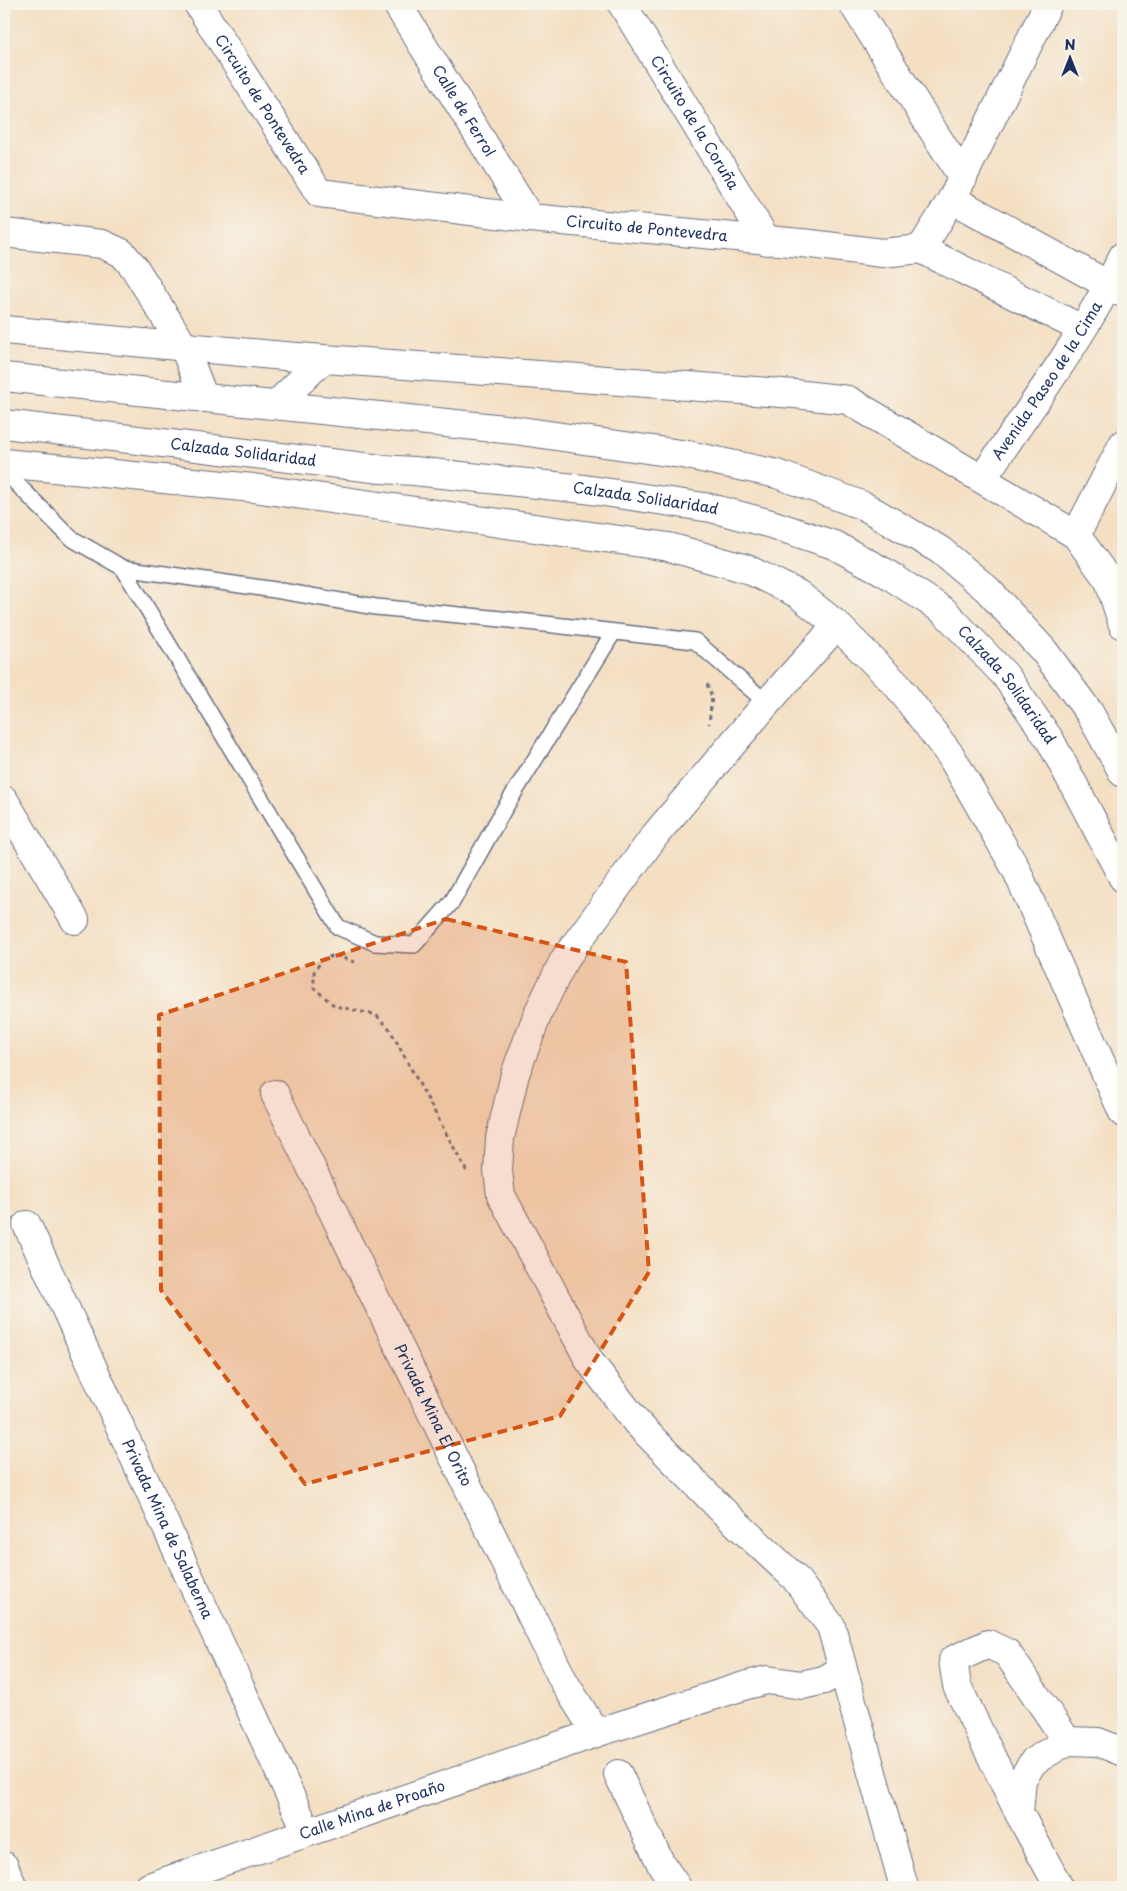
<svg xmlns="http://www.w3.org/2000/svg" width="1127" height="1891" font-family="'Playpen Sans',sans-serif">
	<style>
		.lines { fill: none; stroke-linecap: round; stroke-linejoin: round }
		.lane-casing { stroke: #676d81; stroke-width: 18 }
		.street-casing { stroke: #676d81; stroke-width: 30 }
		.secondary-casing { stroke: #676d81; stroke-width: 30 }
		.path { stroke: #676d81; stroke-width: 3; stroke-dasharray: 4 4; stroke-linecap: butt }
		.lane { stroke: #fff; stroke-width: 15 }
		.street { stroke: #fff; stroke-width: 28 }
		.secondary { stroke: #fff; stroke-width: 28 }
		.marked { fill: #d45514; fill-opacity: 0.2; stroke: #d45514; stroke-width: 4; stroke-dasharray: 10 6; stroke-linejoin: round }
		.labels { text-anchor: middle; stroke-width: 4.5; stroke-linejoin: round; paint-order: stroke }
		.street-label { font-size: 15px; fill: #1b2f5e; stroke: #f7f3e8 }
	</style>
	<rect width="100%" height="100%" fill="#f7f3e8"/>
	<filter id="ink" filterUnits="userSpaceOnUse"><feTurbulence type="fractalNoise" baseFrequency=".02" numOctaves="2"/><feDisplacementMap in="SourceGraphic" scale="10" xChannelSelector="R" yChannelSelector="G"/><feConvolveMatrix kernelMatrix="1 2 1 2 8 2 1 2 1" color-interpolation-filters="sRGB"/></filter>
	<filter id="wash" filterUnits="userSpaceOnUse"><feTurbulence type="fractalNoise" baseFrequency=".0096" numOctaves="4" result="noise"/><feDisplacementMap in="SourceGraphic" scale="20" xChannelSelector="R" yChannelSelector="G"/><feGaussianBlur stdDeviation="1.12" result="paint"/><feColorMatrix in="noise" values="0 0 0 0 0 0 0 0 0 0 0 0 0 0 0 0 0 1.4 0 .05"/><feComposite in="paint" operator="in"/></filter>
	<g filter="url(#wash)">
		<rect width="100%" height="100%" fill="#f4dfc3"/>
	</g>
	<g filter="url(#ink)">
		<g class="lines">
			<g class="lane-casing">
				<g id="lane">
					<path d="M4 471 71 538 123 568 338 927 375 943 414 945 452 902 503 811 613 633"/>
					<path d="M123 568 275 590 376 607 501 619 695 641 767 703"/>
				</g>
			</g>
			<g class="street-casing">
				<g id="street">
					<path id="s1" d="M198 4 319 193 530 218 811 244 882 253 921 249"/>
					<path id="s2" d="M397 4 530 218"/>
					<path id="s3" d="M622 4 767 241"/>
					<path d="M853 4 963 178"/>
					<path d="M952 199 1123 293"/>
					<path d="M4 233 102 244 122 253 134 267 184 347 204 398"/>
					<path d="M921 249 952 199 1048 4"/>
					<path d="M921 249 1082 329"/>
					<path id="s4" d="M982 479C1031 406 1085 335 1123 256"/>
					<path d="M1076 535 1123 444"/>
					<path d="M837 625 767 703 656 834 564 960 539 1011 515 1074 500 1138 498 1171 501 1195 590 1362 637 1423 723 1511 795 1578 831 1626 904 1887"/>
					<path d="M4 800 75 920"/>
					<path id="s5" d="M275 1094 564 1682 596 1733"/>
					<path id="s6" d="M27 1225 307 1832"/>
					<path d="M618 1774 661 1864 677 1887"/>
					<path d="M1019 1813 957 1686 953 1660 988 1644 1007 1653 1067 1741"/>
					<path d="M4 1866 13 1887"/>
					<path id="s7" d="M149 1887 596 1733 747 1685 767 1680 802 1685 824 1680 843 1669"/>
					<path d="M1059 1887 1019 1813 1022 1779 1034 1761 1067 1741 1098 1742 1123 1752"/>
				</g>
			</g>
			<g class="secondary-casing">
				<g id="secondary">
					<path d="M4 330 284 356 795 394 848 400 1076 535 1109 581 1123 625"/>
					<path d="M4 377 514 430 688 455 777 474 864 506 940 550 987 589 1044 651 1089 712 1123 773"/>
					<path d="M277 404 323 359"/>
					<path id="s8" d="M4 424 381 469 414 471 584 489 711 508 771 524 834 545 886 573 944 611 1005 675 1050 740 1123 878"/>
					<path d="M4 463 253 488 669 547 747 569 798 594 837 625 897 685 951 756 1016 869 1123 1113"/>
				</g>
			</g>
			<g class="path">
				<path d="M707 684 712 697 709 724"/>
				<path d="M355 962 334 955 322 960 314 972V988L335 1006 376 1015 389 1028 466 1170 468 1171"/>
			</g>
			<use href="#lane" class="lane"/>
			<use href="#street" class="street"/>
			<use href="#secondary" class="secondary"/>
		</g>
	</g>
	<path class="marked" d="M446 919 626 962 649 1272 560 1416 305 1484 161 1290 159 1015Z"/>
	<g class="labels">
		<g class="street-label">
			<text dy="5" stroke="none"><textPath href="#s1" startOffset="119">Circuito de Pontevedra</textPath></text>
			<text dy="5" stroke="none"><textPath href="#s2" startOffset="126">Calle de Ferrol</textPath></text>
			<text dy="5" stroke="none"><textPath href="#s3" startOffset="139">Circuito de la Coruña</textPath></text>
			<text dy="5" stroke="none"><textPath href="#s1" startOffset="554">Circuito de Pontevedra</textPath></text>
			<text dy="5" stroke="none"><textPath href="#s4" startOffset="118">Avenida Paseo de la Cima</textPath></text>
			<text dy="5" stroke="none"><textPath href="#s8" startOffset="241">Calzada Solidaridad</textPath></text>
			<text dy="5" stroke="none"><textPath href="#s8" startOffset="646">Calzada Solidaridad</textPath></text>
			<text dy="5" stroke="none"><textPath href="#s8" startOffset="1066">Calzada Solidaridad</textPath></text>
			<text dy="5" stroke="none"><textPath href="#s5" startOffset="358">Privada Mina El Orito</textPath></text>
			<text dy="5" stroke="none"><textPath href="#s6" startOffset="335">Privada Mina de Salaberna</textPath></text>
			<text dy="5" stroke="none"><textPath href="#s7" startOffset="236">Calle Mina de Proaño</textPath></text>
		</g>
	</g>
	<rect width="1127" height="1891" fill="none" stroke="#f7f3e8" stroke-width="20"/>
	<g transform="translate(1070 58)" stroke="#f7f3e8" stroke-width="4" paint-order="stroke">
	<path d="M0-4L9 19L0 12L-9 19Z" fill="#1b2f5e"/>
	<text y="-8" font-size="14" font-weight="bold" text-anchor="middle" fill="#1b2f5e">N</text>
	</g>
</svg>
